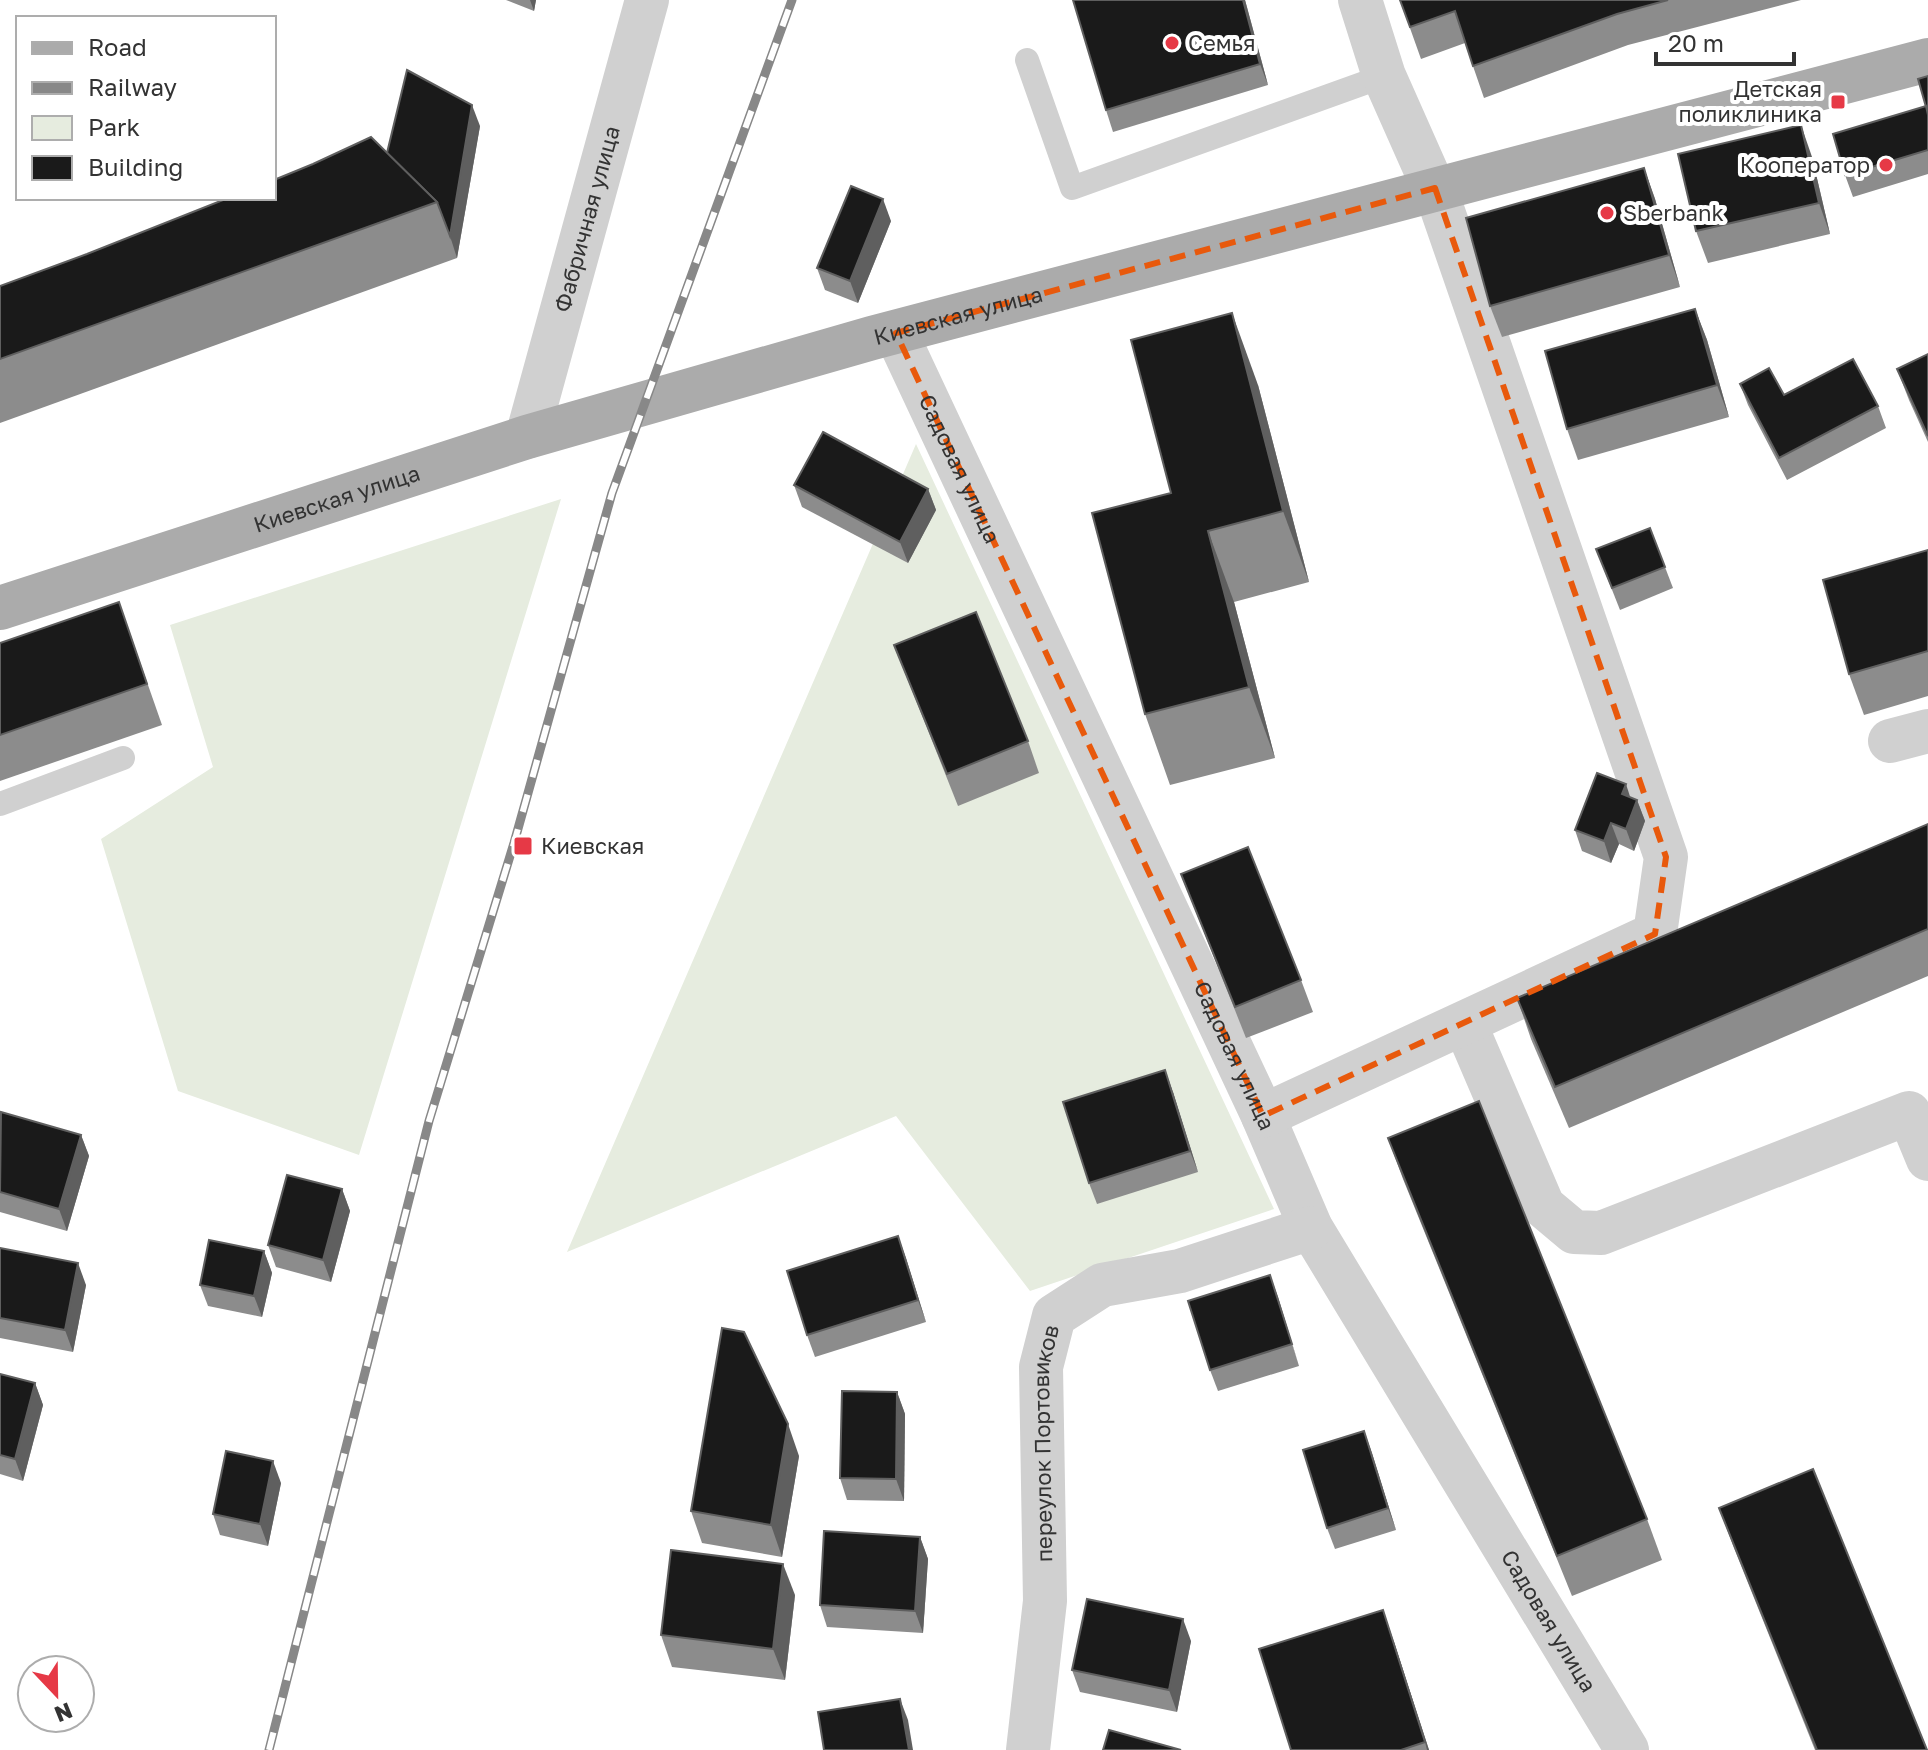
<svg xmlns="http://www.w3.org/2000/svg" width="1928" height="1750" font-family="'Golos Text',sans-serif">
	<style>
		.green { fill: #e6ecdf }
		.lines { fill: none; stroke-linecap: round; stroke-linejoin: round }
		.lane { stroke: #d0d0d0; stroke-width: 24 }
		.street { stroke: #d0d0d0; stroke-width: 44 }
		.primary { stroke: #ababab; stroke-width: 44 }
		.rail-casing { stroke: #888; stroke-width: 9 }
		.rail { stroke: #fff; stroke-width: 6; stroke-dasharray: 18; stroke-linecap: butt }
		.wall { fill: #8c8c8c }
		.shaded-wall { fill: #5f5f5f }
		.building { fill: #1a1a1a; stroke: #5f5f5f; stroke-width: 2 }
		.marked { fill: none; stroke: #e8590c; stroke-width: 6; stroke-dasharray: 16 10; stroke-linejoin: round }
		.poi-dot { fill: #e63946; stroke: #fff; stroke-width: 3 }
		.labels { text-anchor: middle; stroke-width: 8; stroke-linejoin: round; paint-order: stroke }
		.poi-label { font-size: 22px; fill: #333; stroke: #fff; text-anchor: start }
		.street-label { font-size: 22px; fill: #333; stroke: #fff }
	</style>
	<rect width="100%" height="100%" fill="#fff"/>
	<g class="green">
		<path d="M916 444 1274 1209 1030 1291 896 1116 567 1252Z"/>
		<path d="M561 499 359 1155 178 1091 101 839 213 767 170 625Z"/>
	</g>
	<g class="lines">
		<g class="lane">
			<path d="M1027 60 1072 188 1384 76"/>
			<path d="M0 804 123 758"/>
		</g>
		<g class="street">
			<path id="s1" d="M896 333 1263 1116 1311 1228 1627 1750"/>
			<path id="s2" d="M527 437 647 0"/>
			<path d="M1890 741 1928 731"/>
			<path d="M1465 1024 1543 1206 1574 1232 1601 1233 1909 1113 1928 1159"/>
			<path d="M1263 1116 1655 934 1666 857 1439 200 1384 76 1360 0"/>
			<path id="s3" d="M1028 1750 1045 1601 1041 1367 1054 1316 1102 1285 1180 1271 1311 1228"/>
		</g>
		<path class="primary" id="s4" d="M0 608 527 437 872 338 1928 60"/>
		<g class="rail-casing">
			<path id="rail" d="M269 1750 429 1121 514 843 612 493 792 0"/>
		</g>
		<use href="#rail" class="rail"/>
	</g>
	<g class="wall">
		<path d="M506 0H536L534 11Z"/>
		<path d="M1245 0 1268 85 1113 132 1106 110Z"/>
		<path d="M1400 0H1801L1628 45 1484 98 1465 43 1421 59Z"/>
		<path d="M1928 76V174L1853 197 1845 175 1926 106Z"/>
		<path d="M480 126 457 258 0 423V286L387 153Z"/>
		<path d="M1812 157 1830 234 1708 263 1696 231Z"/>
		<path d="M1644 168 1655 199 1680 287 1502 337 1490 306Z"/>
		<path d="M891 221 858 303 825 290 817 268Z"/>
		<path d="M1695 309 1707 340 1729 417 1578 460 1567 429Z"/>
		<path d="M1928 354V442L1909 400 1897 369Z"/>
		<path d="M1740 384 1784 395 1878 406 1886 428 1787 480 1748 405Z"/>
		<path d="M1258 385 1309 582 1234 602 1275 758 1170 785 1145 714 1171 493Z"/>
		<path d="M794 485 928 489 936 510 908 563 802 507Z"/>
		<path d="M1650 528 1673 588 1620 610 1596 549Z"/>
		<path d="M1928 550V696L1864 715 1849 674Z"/>
		<path d="M119 602 162 725 0 781V643Z"/>
		<path d="M894 645 1028 741 1039 773 958 806Z"/>
		<path d="M1630 797 1637 800 1645 821 1634 851 1619 844 1611 863 1582 851 1575 830Z"/>
		<path d="M1928 824V976L1569 1128 1531 1039 1517 998Z"/>
		<path d="M1181 874 1301 980 1313 1012 1246 1038Z"/>
		<path d="M1173 1092 1198 1172 1097 1204 1089 1183Z"/>
		<path d="M0 1115 81 1135 89 1156 67 1231 0 1212Z"/>
		<path d="M1388 1138 1647 1519 1662 1560 1572 1596 1403 1179Z"/>
		<path d="M342 1189 350 1211 331 1282 276 1267 268 1245Z"/>
		<path d="M898 1236 926 1322 815 1357 807 1335Z"/>
		<path d="M0 1248 86 1285 73 1352 0 1338Z"/>
		<path d="M264 1251 272 1273 262 1317 208 1306 200 1285Z"/>
		<path d="M1270 1275 1299 1366 1218 1391 1210 1370Z"/>
		<path d="M0 1374 35 1383 43 1405 23 1481 0 1474Z"/>
		<path d="M897 1392 905 1414 904 1501 847 1500 840 1478Z"/>
		<path d="M1364 1431 1396 1530 1335 1549 1327 1528Z"/>
		<path d="M799 1456 782 1557 702 1543 691 1511Z"/>
		<path d="M281 1483 268 1546 220 1535 213 1514Z"/>
		<path d="M1719 1508 1927 1750H1815L1734 1548Z"/>
		<path d="M920 1537 928 1559 923 1633 827 1627 820 1605Z"/>
		<path d="M795 1595 785 1680 672 1667 661 1635Z"/>
		<path d="M1191 1641 1177 1712 1080 1692 1072 1670Z"/>
		<path d="M1394 1642 1429 1750H1291Z"/>
	</g>
	<g class="shaded-wall">
		<path d="M530 0H536L534 11Z"/>
		<path d="M1243 0H1245L1268 85 1260 64Z"/>
		<path d="M472 105 480 126 457 258 450 236Z"/>
		<path d="M1801 125 1812 157 1830 234 1819 203Z"/>
		<path d="M1644 168 1655 199 1680 287 1669 255Z"/>
		<path d="M883 199 891 221 858 303 850 281Z"/>
		<path d="M1695 309 1707 340 1729 417 1717 385Z"/>
		<path d="M1232 313 1258 385 1309 582 1283 511Z"/>
		<path d="M928 489 936 510 908 563 900 542Z"/>
		<path d="M1208 531 1234 602 1275 758 1249 687Z"/>
		<path d="M1626 784 1633 806 1622 794Z"/>
		<path d="M1637 800 1645 821 1634 851 1626 829Z"/>
		<path d="M1611 823 1619 844 1611 863 1604 841Z"/>
		<path d="M1165 1070 1173 1092 1198 1172 1190 1151Z"/>
		<path d="M81 1135 89 1156 67 1231 59 1209Z"/>
		<path d="M342 1189 350 1211 331 1282 323 1260Z"/>
		<path d="M898 1236 906 1258 926 1322 918 1300Z"/>
		<path d="M264 1251 272 1273 262 1317 254 1296Z"/>
		<path d="M78 1263 86 1285 73 1352 65 1330Z"/>
		<path d="M1270 1275 1278 1297 1299 1366 1292 1344Z"/>
		<path d="M35 1383 43 1405 23 1481 15 1459Z"/>
		<path d="M897 1392 905 1414 904 1501 896 1479Z"/>
		<path d="M788 1424 799 1456 782 1557 771 1525Z"/>
		<path d="M1364 1431 1372 1453 1396 1530 1388 1508Z"/>
		<path d="M273 1461 281 1483 268 1546 260 1524Z"/>
		<path d="M920 1537 928 1559 923 1633 915 1611Z"/>
		<path d="M783 1564 795 1595 785 1680 773 1649Z"/>
		<path d="M1383 1610 1394 1642 1429 1750H1427L1425 1742Z"/>
		<path d="M1183 1619 1191 1641 1177 1712 1169 1690Z"/>
		<path d="M900 1699 908 1720 913 1750H909Z"/>
	</g>
	<g class="building">
		<path d="M1073 0H1243L1260 64 1106 110Z"/>
		<path d="M1400 0H1668L1617 14 1473 66 1455 11 1410 27Z"/>
		<path d="M407 70 472 105 450 236 437 202 387 153Z"/>
		<path d="M1928 76V114L1918 79Z"/>
		<path d="M1926 106 1928 115V150L1845 175 1833 134Z"/>
		<path d="M1801 125 1819 203 1696 231 1678 154Z"/>
		<path d="M371 137 437 202 0 359V286L87 254 228 198H274V180L313 164Z"/>
		<path d="M1644 168 1669 255 1490 306 1466 218Z"/>
		<path d="M851 186 883 199 850 281 817 268Z"/>
		<path d="M1695 309 1717 385 1567 429 1545 351Z"/>
		<path d="M1232 313 1283 511 1208 531 1249 687 1145 714 1092 513 1171 493 1131 340Z"/>
		<path d="M1928 354V436L1897 369Z"/>
		<path d="M1853 359 1878 406 1779 458 1740 384 1769 368 1784 395Z"/>
		<path d="M823 432 928 489 900 542 794 485Z"/>
		<path d="M1650 528 1665 567 1612 588 1596 549Z"/>
		<path d="M1928 550V651L1849 674 1823 580Z"/>
		<path d="M119 602 147 684 0 735V643Z"/>
		<path d="M976 612 1028 741 947 774 894 645Z"/>
		<path d="M1597 773 1626 784 1622 794 1637 800 1626 829 1611 823 1604 841 1575 830Z"/>
		<path d="M1928 824V929L1555 1087 1517 998Z"/>
		<path d="M1248 847 1301 980 1235 1007 1181 874Z"/>
		<path d="M1165 1070 1190 1151 1089 1183 1063 1102Z"/>
		<path d="M1479 1101 1647 1519 1557 1556 1388 1138Z"/>
		<path d="M1 1112 81 1135 59 1209 0 1192Z"/>
		<path d="M287 1175 342 1189 323 1260 268 1245Z"/>
		<path d="M898 1236 918 1300 807 1335 787 1271Z"/>
		<path d="M209 1240 264 1251 254 1296 200 1285Z"/>
		<path d="M0 1248 78 1263 65 1330 0 1318Z"/>
		<path d="M1270 1275 1292 1344 1210 1370 1188 1301Z"/>
		<path d="M722 1328 744 1332 788 1424 771 1525 691 1511Z"/>
		<path d="M0 1374 35 1383 15 1459 0 1455Z"/>
		<path d="M842 1391 897 1392 896 1479 840 1478Z"/>
		<path d="M1364 1431 1388 1508 1327 1528 1303 1450Z"/>
		<path d="M226 1451 273 1461 260 1524 213 1514Z"/>
		<path d="M1813 1469 1927 1750H1817L1719 1508Z"/>
		<path d="M824 1531 920 1537 915 1611 820 1605Z"/>
		<path d="M671 1550 783 1564 773 1649 661 1635Z"/>
		<path d="M1087 1599 1183 1619 1169 1690 1072 1670Z"/>
		<path d="M1383 1610 1425 1742 1401 1750H1291L1259 1649Z"/>
		<path d="M900 1699 909 1750H824L818 1712Z"/>
		<path d="M1109 1730 1181 1750H1103Z"/>
	</g>
	<path class="marked" d="M1435 188 1666 857 1655 934 1263 1116 896 333Z"/>
	<g class="poi-dot">
		<circle cx="1172" cy="43" r="8"/>
		<rect x="1830" y="94" width="16" height="16" rx="4"/>
		<circle cx="1886" cy="165" r="8"/>
		<circle cx="1607" cy="213" r="8"/>
		<rect x="513" y="836" width="20" height="20" rx="4"/>
	</g>
	<g class="labels">
		<g class="poi-label">
			<text x="1188" y="51">Семья</text>
			<text x="1822" y="97" text-anchor="end">Детская<tspan x="1822" dy="25">поликлиника</tspan></text>
			<text x="1870" y="173" text-anchor="end">Кооператор</text>
			<text x="1623" y="221">Sberbank</text>
			<text x="541" y="854">Киевская</text>
		</g>
		<g class="street-label">
			<text dy="8" stroke="none"><textPath href="#s2" startOffset="226">Фабричная улица</textPath></text>
			<text dy="8" stroke="none"><textPath href="#s4" startOffset="1002">Киевская улица</textPath></text>
			<text dy="8" stroke="none"><textPath href="#s1" startOffset="150">Садовая улица</textPath></text>
			<text dy="8" stroke="none"><textPath href="#s4" startOffset="354">Киевская улица</textPath></text>
			<text dy="8" stroke="none"><textPath href="#s1" startOffset="798">Садовая улица</textPath></text>
			<text dy="8" stroke="none"><textPath href="#s3" startOffset="308">переулок Портовиков</textPath></text>
			<text dy="8" stroke="none"><textPath href="#s1" startOffset="1446">Садовая улица</textPath></text>
		</g>
	</g>
	<rect x="16" y="16" width="260" height="184" fill="#ffffff" stroke="#adadad" stroke-width="2"/>
	<rect x="32" y="42" width="40" height="12" fill="#ababab" stroke="#adadad" stroke-width="2"/>
	<text x="88" y="56" font-size="24" fill="#333333">Road</text>
	<rect x="32" y="82" width="40" height="12" fill="#888888" stroke="#adadad" stroke-width="2"/>
	<text x="88" y="96" font-size="24" fill="#333333">Railway</text>
	<rect x="32" y="116" width="40" height="24" fill="#e6ecdf" stroke="#adadad" stroke-width="2"/>
	<text x="88" y="136" font-size="24" fill="#333333">Park</text>
	<rect x="32" y="156" width="40" height="24" fill="#1a1a1a" stroke="#adadad" stroke-width="2"/>
	<text x="88" y="176" font-size="24" fill="#333333">Building</text>
	<g transform="translate(56 1694) rotate(158)"><circle r="38" fill="#ffffff" stroke="#adadad" stroke-width="2"/>
	<path d="M0-6L14 30L0 20L-14 30Z" fill="#e63946"/>
	<text y="-12" font-size="22" font-weight="bold" text-anchor="middle" fill="#333333">N</text>
	</g>
	<path d="M1656 52v12h138v-12" fill="none" stroke="#333333" stroke-width="4"/>
	<text x="1668" y="52" font-size="24" fill="#333333" stroke="#ffffff" stroke-width="6" paint-order="stroke">20 m</text>
</svg>
